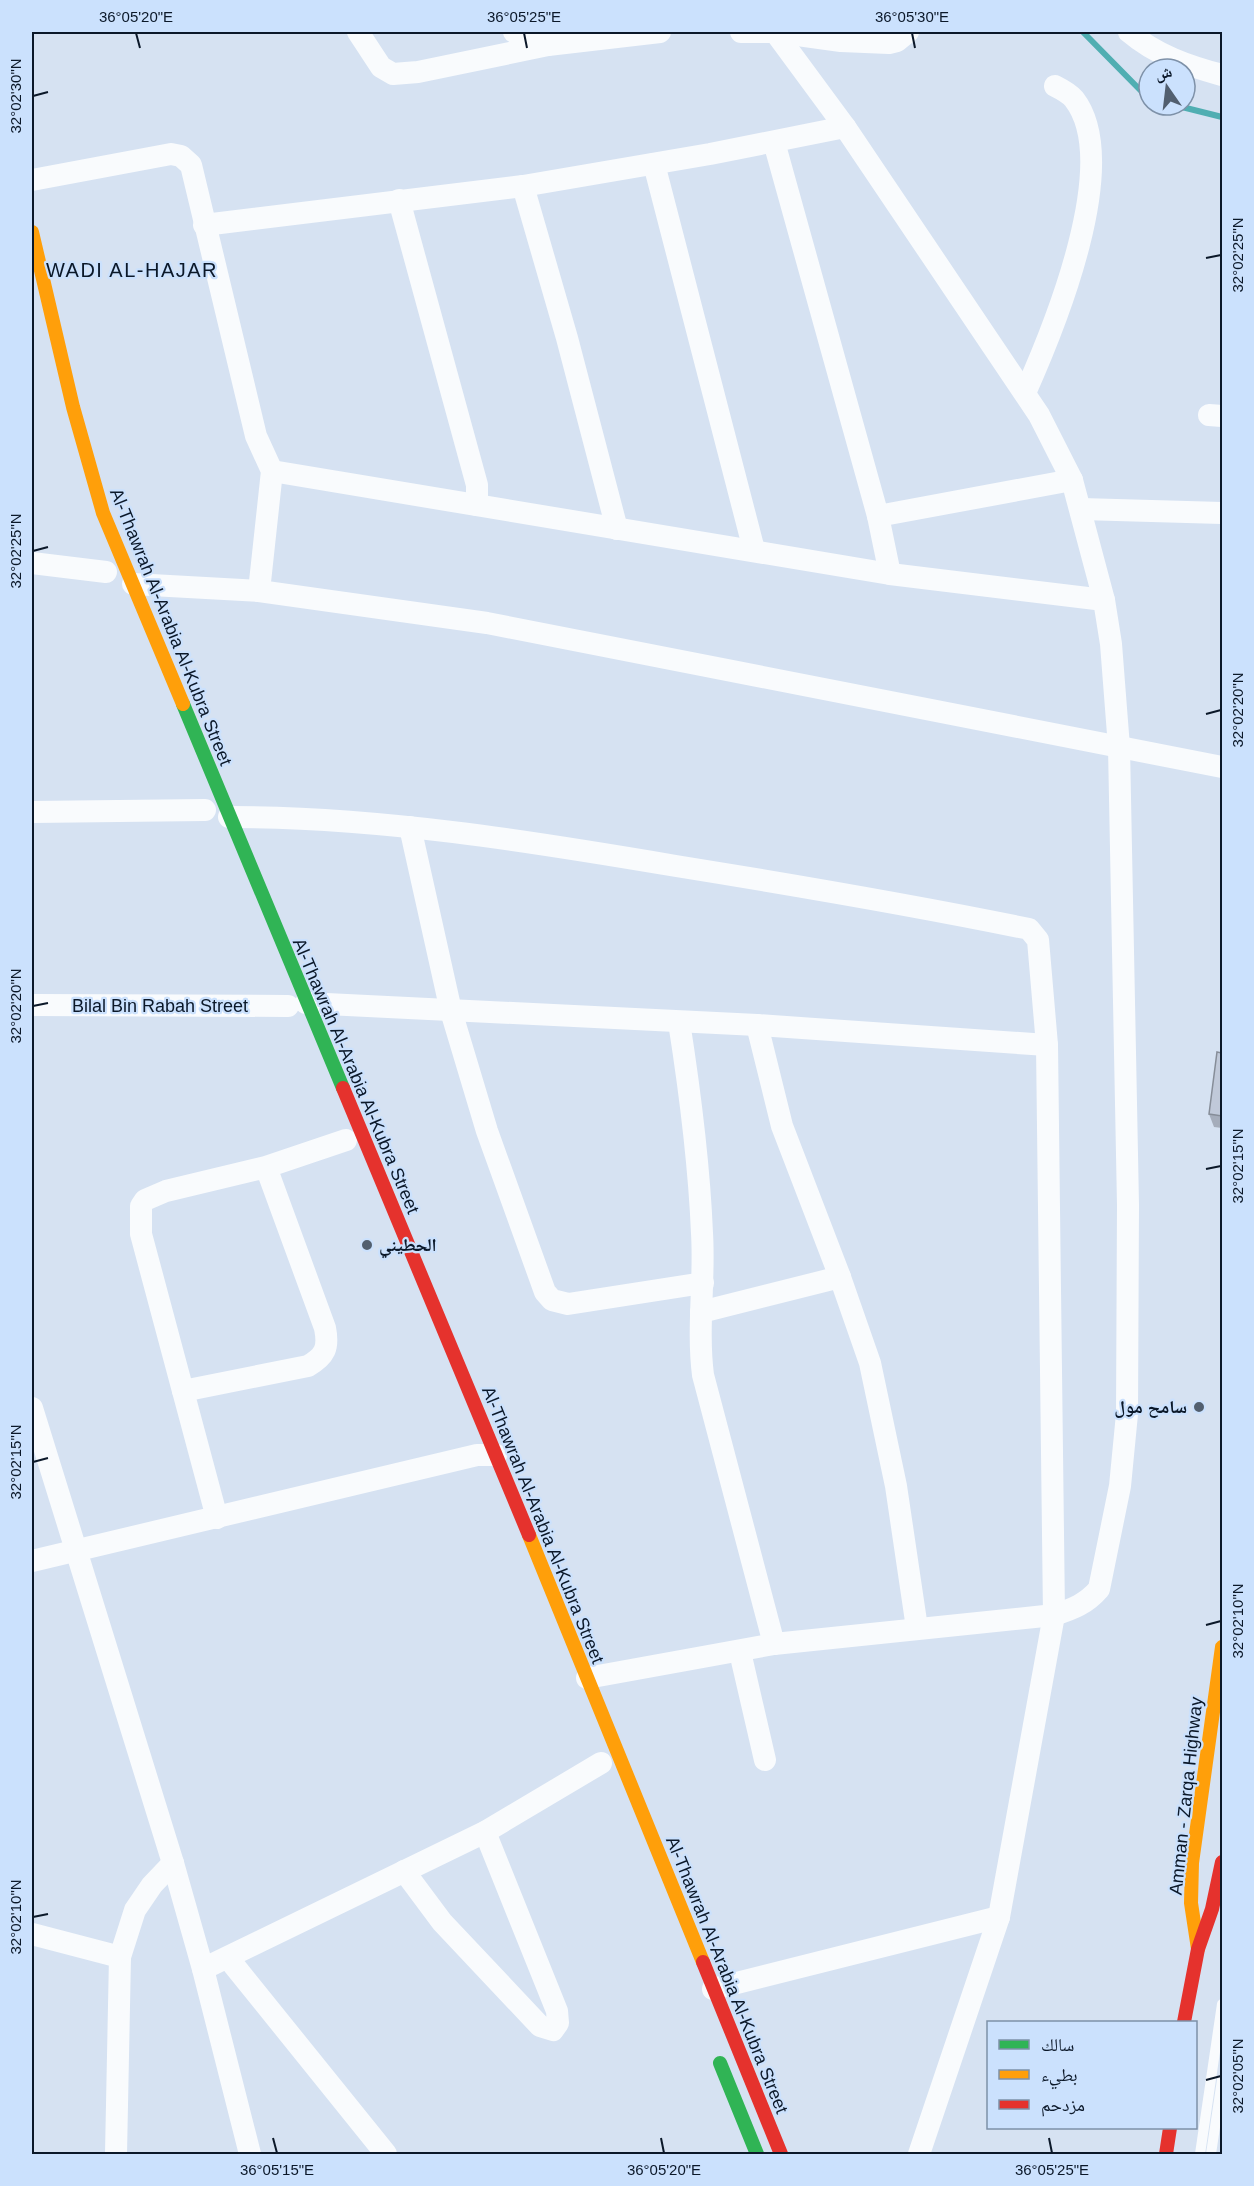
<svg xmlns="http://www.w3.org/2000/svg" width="1254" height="2186" font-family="Helvetica,'Noto Naskh Arabic',sans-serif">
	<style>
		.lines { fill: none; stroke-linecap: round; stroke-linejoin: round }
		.stream { stroke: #50aeb2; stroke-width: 6 }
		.lane { stroke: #f9fbfd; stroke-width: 10 }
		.street { stroke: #f9fbfd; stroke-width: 22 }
		.fast { stroke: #30b455; stroke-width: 14 }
		.slow { stroke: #ff9f0a; stroke-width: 14 }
		.jam { stroke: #e5322d; stroke-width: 14 }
		.wall { fill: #a5adbb }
		.building { fill: #c0c9d9; stroke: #868d98; stroke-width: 1.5 }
		.ticks { fill: none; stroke: #0b1829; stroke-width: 2 }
		.poi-dot { fill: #525f6f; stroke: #cbe1fd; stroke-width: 2 }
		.labels { text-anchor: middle; stroke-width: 4.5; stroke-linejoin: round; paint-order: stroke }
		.street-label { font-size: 18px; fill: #0b1829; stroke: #cbe1fd }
		.poi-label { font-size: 18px; font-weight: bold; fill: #0b1829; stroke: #cbe1fd; text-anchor: start }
		.neighbourhood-label { font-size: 20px; letter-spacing: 1.5px; fill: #0b1829; stroke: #cbe1fd }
		.neatline { fill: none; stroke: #0b1829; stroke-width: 2 }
		.ticks-label { font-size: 15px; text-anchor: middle; fill: #0b1829 }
	</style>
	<rect width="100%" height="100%" fill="#d6e2f2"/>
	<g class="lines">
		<g class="stream">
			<path d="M1083 32 1149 99"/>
			<path d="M1174 105 1222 117"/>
		</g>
		<g class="lane">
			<path d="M1200 2154 1222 2004"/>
			<path d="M1211 2154 1222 2080"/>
		</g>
		<g class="street">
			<path d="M358 32 381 67 393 74 418 72 548 45 660 32"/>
			<path d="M514 32 548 45"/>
			<path d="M741 32H776L841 41 889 43 897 41 908 32"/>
			<path d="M1129 32C1156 55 1188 66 1222 75"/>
			<path d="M774 142 878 516 890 574"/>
			<path d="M654 164 754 550"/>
			<path d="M32 180 171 154 181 156 191 165 256 436 272 471 259 591"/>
			<path d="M523 186 567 338 617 529"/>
			<path d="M399 200 477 485V505"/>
			<path d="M204 225 523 186 710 154 845 127"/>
			<path d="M1025 393C1054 328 1123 162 1074 99 1069 93 1061 89 1055 86"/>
			<path d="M1209 415 1222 416"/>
			<path d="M272 471 890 574 1104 600"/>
			<path d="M1081 509 1222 513"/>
			<path d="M878 516 1072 480"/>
			<path d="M32 563 106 572"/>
			<path d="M133 584 259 591 487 623 1222 767"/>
			<path d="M32 812 205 810"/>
			<path d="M229 817C380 817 528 841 676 866 794 885 912 905 1029 929L1038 940 1047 1045 1054 1615 999 1917 919 2154"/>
			<path d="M410 827 451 1011 487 1131 545 1292 552 1300 568 1304 703 1283"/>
			<path d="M306 1003 757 1025 1047 1045"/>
			<path d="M32 1005 288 1006"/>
			<path d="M679 1022C690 1092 699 1162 702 1233 705 1280 697 1328 703 1375L774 1644"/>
			<path d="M757 1025 782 1126 840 1277 870 1363 896 1486 917 1628"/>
			<path d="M266 1167 325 1328C329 1348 325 1356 308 1366L183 1391 141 1234V1206L145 1200 166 1191 266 1167 346 1140"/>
			<path d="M701 1312 840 1277"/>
			<path d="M183 1391 217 1518"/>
			<path d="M32 1408 173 1863 203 1969 250 2154"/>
			<path d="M32 1561 477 1455H496"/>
			<path d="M740 1652 765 1760"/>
			<path d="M587 1678 774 1644 1054 1615C1073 1609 1086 1604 1099 1589L1120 1486 1127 1414 1128 1205 1119 747 1111 644 1104 600 1072 480 1039 415 845 127 775 32"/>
			<path d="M404 1871 442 1922 540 2026 553 2030 558 2023 557 2011 485 1832"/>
			<path d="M32 1934 120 1957"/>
			<path d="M228 1958 386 2154"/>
			<path d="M203 1969 485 1832 601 1763"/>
			<path d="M713 1989 999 1917"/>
			<path d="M116 2154 120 1957 135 1910 152 1885 173 1863"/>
		</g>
		<g class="fast">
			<path d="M183 704 343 1088"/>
			<path d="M720 2063 757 2154"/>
		</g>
		<g class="slow">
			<path d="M32 232 73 407 103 513 183 704"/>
			<path d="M529 1535 703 1962"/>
			<path d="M1198 1949 1191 1903 1192 1863 1222 1647"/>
		</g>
		<g class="jam">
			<path d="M343 1088 529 1535"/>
			<path d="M703 1962 781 2154"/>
			<path d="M1184 2022 1198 1949 1212 1909 1222 1862"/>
			<path d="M1166 2154 1170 2128"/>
		</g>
	</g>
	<path class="wall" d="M1222 1053V1128L1214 1127 1209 1114Z"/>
	<path class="building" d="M1217 1052 1222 1053V1116L1209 1114Z"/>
	<path class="ticks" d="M136 33 140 48M524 33 527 48M912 33 915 48M33 96 48 92M1206 258 1221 255M33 551 48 547M1206 714 1221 710M33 1006 48 1003M1206 1169 1221 1166M33 1462 48 1458M1206 1625 1221 1621M33 1917 48 1914M1206 2080 1221 2076M273 2138 277 2153M661 2138 664 2153M1049 2138 1052 2153"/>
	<g class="poi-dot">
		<circle cx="367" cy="1245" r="6"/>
		<circle cx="1199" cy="1407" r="6"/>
	</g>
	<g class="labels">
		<g class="street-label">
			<text transform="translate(171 627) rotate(68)" y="6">Al-Thawrah Al-Arabia Al-Kubra Street</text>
			<text x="160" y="1012">Bilal Bin Rabah Street</text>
			<text transform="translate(356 1076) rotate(67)" y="6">Al-Thawrah Al-Arabia Al-Kubra Street</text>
			<text transform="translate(543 1525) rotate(68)" y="6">Al-Thawrah Al-Arabia Al-Kubra Street</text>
			<text transform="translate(1186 1796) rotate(-84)" y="6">Amman - Zarqa Highway</text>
			<text transform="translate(727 1975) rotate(68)" y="6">Al-Thawrah Al-Arabia Al-Kubra Street</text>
		</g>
		<g class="poi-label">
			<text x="379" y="1251">الحطيني</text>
			<text x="1187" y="1413" text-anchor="end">سامح مول</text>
		</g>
		<g class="neighbourhood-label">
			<text x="132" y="277">WADI AL-HAJAR</text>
		</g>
	</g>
	<rect width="1254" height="2186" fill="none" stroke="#cbe1fd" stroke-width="66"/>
	<rect x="987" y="2021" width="210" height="108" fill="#cbe1fd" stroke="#7e91a8" stroke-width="1.5"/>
	<rect x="999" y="2040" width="30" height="9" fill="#30b455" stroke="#7e91a8" stroke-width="1.5"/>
	<text x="1041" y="2051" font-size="18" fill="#0b1829">سالك</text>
	<rect x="999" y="2070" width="30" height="9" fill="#ff9f0a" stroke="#7e91a8" stroke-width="1.5"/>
	<text x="1041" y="2081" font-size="18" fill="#0b1829">بطيء</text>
	<rect x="999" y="2100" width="30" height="9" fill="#e5322d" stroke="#7e91a8" stroke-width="1.5"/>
	<text x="1041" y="2111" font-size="18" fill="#0b1829">مزدحم</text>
	<g transform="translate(1167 87) rotate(346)"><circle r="28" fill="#cbe1fd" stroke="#7e91a8" stroke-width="1.5"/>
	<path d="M0-4.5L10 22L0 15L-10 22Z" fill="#525f6f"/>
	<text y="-9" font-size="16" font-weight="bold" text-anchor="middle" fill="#0b1829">ش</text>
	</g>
	<rect x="33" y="33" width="1188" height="2120" class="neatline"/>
	<g class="ticks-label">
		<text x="136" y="22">36°05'20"E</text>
		<text x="524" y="22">36°05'25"E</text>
		<text x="912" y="22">36°05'30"E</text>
		<text transform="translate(16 96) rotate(-90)" y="5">32°02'30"N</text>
		<text transform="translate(1238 255) rotate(-90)" y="5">32°02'25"N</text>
		<text transform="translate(16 551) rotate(-90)" y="5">32°02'25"N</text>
		<text transform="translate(1238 710) rotate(-90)" y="5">32°02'20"N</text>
		<text transform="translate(16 1006) rotate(-90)" y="5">32°02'20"N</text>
		<text transform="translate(1238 1166) rotate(-90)" y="5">32°02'15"N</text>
		<text transform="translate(16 1462) rotate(-90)" y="5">32°02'15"N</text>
		<text transform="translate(1238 1621) rotate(-90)" y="5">32°02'10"N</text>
		<text transform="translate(16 1917) rotate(-90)" y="5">32°02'10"N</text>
		<text transform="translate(1238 2076) rotate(-90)" y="5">32°02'05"N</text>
		<text x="277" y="2175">36°05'15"E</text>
		<text x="664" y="2175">36°05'20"E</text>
		<text x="1052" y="2175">36°05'25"E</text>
	</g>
</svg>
